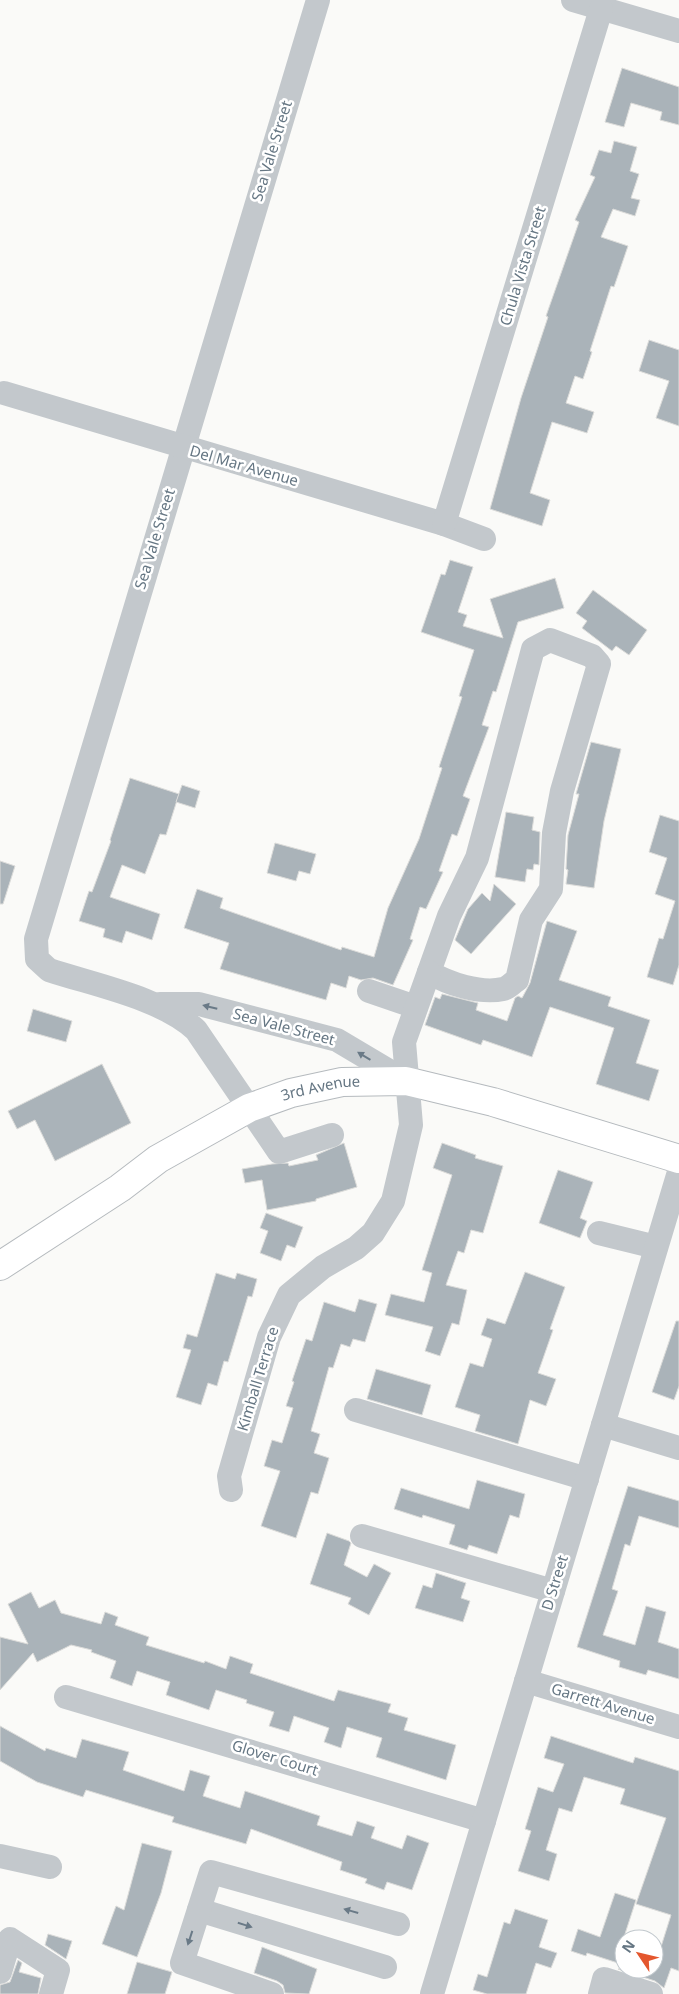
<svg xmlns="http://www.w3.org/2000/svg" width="679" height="1994" viewBox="0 0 679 1994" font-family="'Noto Sans',sans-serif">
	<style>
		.building { fill: #aab3b9; stroke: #dcdcda }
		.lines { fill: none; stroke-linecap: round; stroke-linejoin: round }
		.major-casing { stroke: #b5babe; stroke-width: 30 }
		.minor { stroke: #c3c8cc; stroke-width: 24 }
		.major { stroke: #fff; stroke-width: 28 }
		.oneway { fill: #6a7a87 }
		.labels { text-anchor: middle; stroke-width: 5; stroke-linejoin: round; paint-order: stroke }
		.street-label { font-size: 15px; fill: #657683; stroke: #fff }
	</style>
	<rect width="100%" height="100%" fill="#fafaf8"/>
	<g class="building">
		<polygon points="622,68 679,87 679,125 660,120 662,112 631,103 624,127 605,122"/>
		<polygon points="614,141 637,147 630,171 639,174 631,198 640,200 635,216 613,209 601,237 628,246 614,287 611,286 590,351 592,352 583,379 575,376 566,403 594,412 587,433 552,422 530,493 550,500 542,526 490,509 521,398 548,317 546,316 579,222 575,220 595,177 590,175 599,150 611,153"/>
		<polygon points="649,340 679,350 679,426 656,418 669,381 639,371"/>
		<polygon points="450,560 473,567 458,612 467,615 463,626 503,638 490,599 555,578 564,608 518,622 496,692 493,691 482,725 489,727 463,796 470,799 457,836 452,834 439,871 443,872 426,909 420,907 410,939 413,940 393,985 373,978 361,980 349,976 346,988 331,983 326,1000 220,969 229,943 184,928 197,889 223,898 220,908 341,950 342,947 374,957 388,908 419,839 442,768 439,767 462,697 459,696 474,650 421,632 441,574 445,575"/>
		<polygon points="593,590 647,630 629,655 616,646 612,651 582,628 587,621 576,613"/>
		<polygon points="591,742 621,749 604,821 594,888 566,884 568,870 566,869 568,835 579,794 576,794"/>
		<polygon points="130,778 179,794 166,835 160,834 145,874 122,865 110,897 160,914 152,940 126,931 122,943 103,937 105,929 79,921 89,891 92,892 111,841 110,840"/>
		<polygon points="182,785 200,791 195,808 176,802"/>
		<polygon points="506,812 534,817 532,830 540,832 539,865 534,864 533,870 527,869 525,882 495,877"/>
		<polygon points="660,815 679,821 679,965 673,985 647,977 659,938 663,939 675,901 655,894 667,858 649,852"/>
		<polygon points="275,843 316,854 310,874 299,871 296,881 267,873"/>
		<polygon points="0,861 15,866 3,904 0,904"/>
		<polygon points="494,884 516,904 471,954 455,940 468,909 482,893 490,901"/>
		<polygon points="547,921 577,931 559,980 611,997 608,1006 650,1020 636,1063 659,1070 649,1101 596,1084 614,1028 550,1007 532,1057 483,1040 481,1045 425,1025 435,997 440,999 442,994 478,1003 476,1010 507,1021 515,998 518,996 522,998 530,983"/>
		<polygon points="33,1009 72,1021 66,1042 27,1031"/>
		<polygon points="102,1064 131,1123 55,1161 35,1120 17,1129 8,1111"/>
		<polygon points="344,1143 357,1187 316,1199 316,1201 267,1210 262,1180 245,1183 242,1169 272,1164 288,1163 289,1166 318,1160 316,1155"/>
		<polygon points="442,1143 476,1155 475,1158 503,1166 483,1233 471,1230 464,1253 458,1251 446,1285 467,1290 459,1325 452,1323 440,1356 425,1351 433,1327 385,1315 391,1294 424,1302 432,1273 422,1270 452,1175 433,1168"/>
		<polygon points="558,1170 593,1182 580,1218 587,1221 580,1238 539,1223"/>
		<polygon points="266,1213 303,1227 295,1248 287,1245 281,1261 260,1253 268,1231 260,1228"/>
		<polygon points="525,1272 565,1287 550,1329 553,1330 538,1373 556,1379 546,1406 530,1400 518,1444 475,1431 480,1415 455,1407 470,1363 483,1367 492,1339 481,1335 487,1318 505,1324"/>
		<polygon points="216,1273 235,1279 237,1273 257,1279 252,1297 248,1296 228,1362 224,1361 217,1386 208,1383 201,1405 176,1397 191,1350 183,1348 187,1334 197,1337"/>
		<polygon points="359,1299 377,1304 365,1342 353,1339 350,1347 341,1344 333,1368 329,1367 311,1431 320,1434 314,1453 329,1458 318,1494 311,1492 296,1538 261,1526 280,1471 264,1466 272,1440 282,1443 293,1408 286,1406 294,1382 292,1381 306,1339 312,1341 324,1302 355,1312"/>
		<polygon points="676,1321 679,1321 679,1386 674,1400 652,1392"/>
		<polygon points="376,1369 431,1385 422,1415 367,1399"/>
		<polygon points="477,1480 525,1494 519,1518 510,1515 497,1554 469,1545 467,1550 449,1544 455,1525 423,1515 422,1518 394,1509 401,1488 469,1509"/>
		<polygon points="628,1486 679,1501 679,1528 639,1516 630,1546 625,1544 612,1589 618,1591 603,1635 635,1645 646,1606 666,1612 658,1642 679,1649 679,1679 648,1670 646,1675 619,1667 620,1661 577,1647"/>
		<polygon points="327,1533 349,1541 351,1543 344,1565 367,1577 374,1564 391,1573 369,1615 348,1604 351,1598 310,1584"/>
		<polygon points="436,1573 466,1583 461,1598 470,1601 463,1622 415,1608 423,1585 432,1588"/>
		<polygon points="31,1592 39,1608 55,1600 61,1613 101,1624 105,1612 118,1617 115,1625 149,1637 146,1645 204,1663 205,1661 226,1669 230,1656 253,1664 250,1673 334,1701 338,1690 391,1704 388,1712 408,1718 404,1730 456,1745 446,1780 376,1757 382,1738 347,1727 341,1748 324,1742 329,1728 294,1716 289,1732 269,1726 274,1712 246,1703 247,1700 216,1690 209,1710 166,1695 170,1682 137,1671 132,1686 110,1678 116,1661 91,1652 92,1650 71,1645 37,1662 33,1653 0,1690 0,1637 28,1644 8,1604"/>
		<polygon points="0,1726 45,1751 46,1748 76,1758 82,1739 129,1752 123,1770 184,1791 190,1770 210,1776 203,1796 240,1808 245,1791 320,1816 317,1825 352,1836 357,1821 375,1827 371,1838 402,1849 407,1835 429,1843 412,1890 387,1882 384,1890 365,1883 367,1879 340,1870 342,1862 251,1829 246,1844 172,1822 174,1817 86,1790 83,1797 37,1782 0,1761"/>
		<polygon points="551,1736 633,1763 635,1757 679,1771 679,1971 671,1968 664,1988 655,1981 618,1969 654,1969 671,1915 636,1904 666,1818 620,1804 625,1789 584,1777 572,1812 559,1808 546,1850 557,1854 549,1881 518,1871 531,1831 525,1829 538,1787 553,1792 564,1764 544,1758"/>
		<polygon points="142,1843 172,1851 161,1893 137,1957 102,1944 116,1906 124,1910"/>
		<polygon points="615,1893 636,1900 624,1937 624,1965 587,1953 586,1956 571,1951 578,1929 600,1937"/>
		<polygon points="515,1909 548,1920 539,1947 557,1953 551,1968 536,1963 526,1994 487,1994 473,1990 478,1974 487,1977 504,1922 510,1924"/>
		<polygon points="48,1934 72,1941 66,1959 45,1945"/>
		<polygon points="262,1947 317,1969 309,1994 285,1993 283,1985 277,1981 254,1973"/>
		<polygon points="18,1960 22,1963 19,1972 41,1978 38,1994 0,1994 0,1985 10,1982"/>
		<polygon points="137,1962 172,1972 165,1994 127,1994"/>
	</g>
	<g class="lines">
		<g class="major-casing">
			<g id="major">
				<path id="s1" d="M0 1266 120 1188 158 1159 249 1108 291 1093 342 1082 406 1081 493 1102 679 1159"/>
			</g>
		</g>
		<g class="minor">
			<path d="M318 0 36 939 37 959 49 970C94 985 162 998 196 1030L279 1152 332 1135"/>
			<polyline points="573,0 679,31"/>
			<polyline points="4,393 444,524 484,539"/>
			<polyline points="444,524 601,9"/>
			<path d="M550 640 592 656 599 664 562 791 554 833 551 889 531 920 517 980C512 983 508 988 503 989 481 994 448 984 429 972L449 916 477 858 533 649Z"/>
			<polyline points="369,991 416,1007"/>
			<polyline points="160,1004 199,1004 337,1040 406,1081"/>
			<polyline points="599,1233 656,1247"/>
			<polyline points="356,1410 587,1479"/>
			<polyline points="603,1425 679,1448"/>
			<polyline points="231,1490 229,1476 269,1337 289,1295 323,1267 356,1248 373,1233 393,1201 411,1125 404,1042 429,972"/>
			<polyline points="362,1536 553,1591"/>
			<polyline points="526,1681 679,1727"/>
			<polyline points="66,1697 484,1821"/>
			<polyline points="0,1856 50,1867"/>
			<polyline points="199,1910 385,1967"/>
			<polyline points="0,1972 10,1939 58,1970 51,1994"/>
			<polyline points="272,1994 182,1963 211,1872 398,1924"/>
			<polyline points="432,1994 679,1172"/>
			<polyline points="600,1994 604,1979 651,1994"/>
		</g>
		<use href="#major" class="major"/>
	</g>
	<defs><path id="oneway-solid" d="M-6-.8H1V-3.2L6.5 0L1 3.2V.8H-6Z" transform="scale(1.25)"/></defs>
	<g class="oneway">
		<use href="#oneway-solid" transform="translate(210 1007) rotate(-166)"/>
		<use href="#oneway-solid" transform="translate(364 1056) rotate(-149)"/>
		<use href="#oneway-solid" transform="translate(351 1911) rotate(-164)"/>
		<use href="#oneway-solid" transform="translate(245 1925) rotate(17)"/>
		<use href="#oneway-solid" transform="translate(190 1938) rotate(108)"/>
	</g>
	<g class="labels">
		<g class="street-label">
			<text transform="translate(272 151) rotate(-73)" y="5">Sea Vale Street</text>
			<text transform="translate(523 266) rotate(-73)" y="5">Chula Vista Street</text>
			<text transform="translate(244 466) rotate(16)" y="5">Del Mar Avenue</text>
			<text transform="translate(155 539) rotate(-73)" y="5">Sea Vale Street</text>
			<text transform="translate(284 1027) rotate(15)" y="5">Sea Vale Street</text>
			<text dy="5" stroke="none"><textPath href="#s1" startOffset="370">3rd Avenue</textPath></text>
			<text transform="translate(258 1379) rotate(-73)" y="5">Kimball Terrace</text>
			<text transform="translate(555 1583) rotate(-73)" y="5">D Street</text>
			<text transform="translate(603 1704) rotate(17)" y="5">Garrett Avenue</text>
			<text transform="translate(275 1758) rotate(17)" y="5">Glover Court</text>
		</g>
	</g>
	<g transform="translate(639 1954) rotate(305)"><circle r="24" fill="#ffffff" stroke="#c1c8cd"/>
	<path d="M0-4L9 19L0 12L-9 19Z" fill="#e4572e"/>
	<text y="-8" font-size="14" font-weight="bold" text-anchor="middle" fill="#657683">N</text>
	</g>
</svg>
